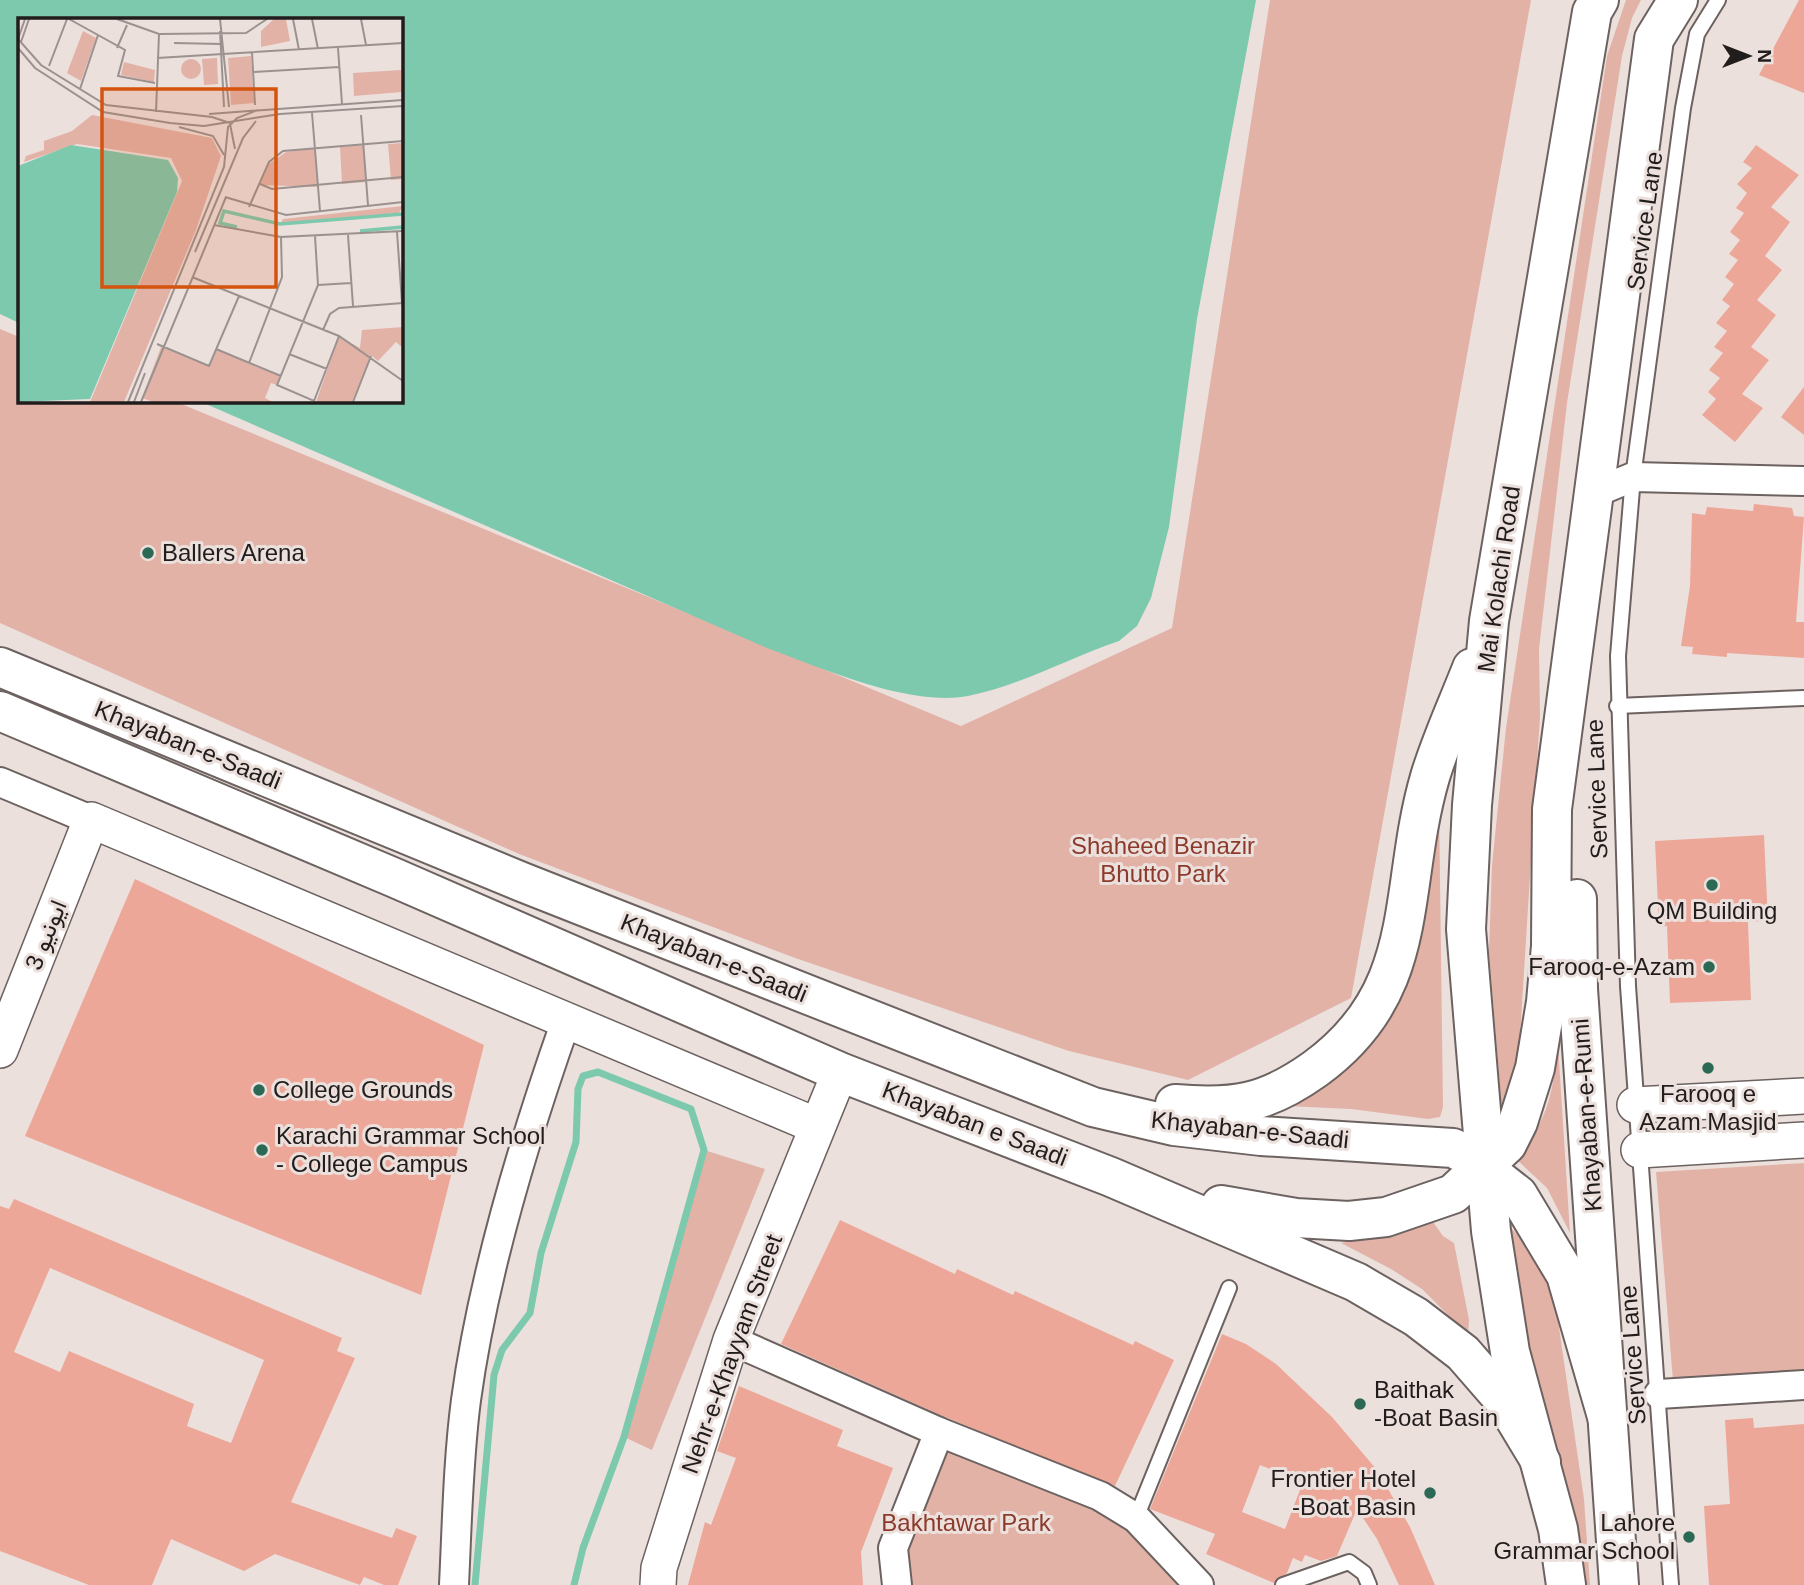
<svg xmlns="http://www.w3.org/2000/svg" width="1804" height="1585" viewBox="0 0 1804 1585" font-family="Helvetica,Vazirmatn,sans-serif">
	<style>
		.green { fill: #e2b2a7 }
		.water { fill: #7dc9ae }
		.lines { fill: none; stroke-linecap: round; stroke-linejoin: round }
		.stream { stroke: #7dc9ae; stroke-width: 7 }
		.building { fill: #eda799; fill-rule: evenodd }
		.service-casing { stroke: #6c6260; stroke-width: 18 }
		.minor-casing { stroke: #6c6260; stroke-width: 32 }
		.tertiary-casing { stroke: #6c6260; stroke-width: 38 }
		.primary-casing { stroke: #6c6260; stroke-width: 42 }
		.service { stroke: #fff; stroke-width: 14 }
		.minor { stroke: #fff; stroke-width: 28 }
		.tertiary { stroke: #fff; stroke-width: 35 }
		.primary { stroke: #fff; stroke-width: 38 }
		.poi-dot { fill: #2b6955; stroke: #ece0dd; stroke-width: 2.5 }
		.labels { text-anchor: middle; stroke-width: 6; stroke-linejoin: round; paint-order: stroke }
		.street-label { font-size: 24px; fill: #211d1c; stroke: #ece0dd }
		.poi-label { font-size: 24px; fill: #211d1c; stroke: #ece0dd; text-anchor: start }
		.park-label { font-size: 24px; fill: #8c3a2b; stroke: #ece0dd }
		.inset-river { fill: none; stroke: #7dc9ae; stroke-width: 3.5 }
		.inset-road { fill: none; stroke: #9b9290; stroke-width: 2 }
		.view { fill: #d4530e; fill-opacity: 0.15; stroke: #d4530e; stroke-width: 3.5 }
		.inset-edge { fill: none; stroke: #211d1c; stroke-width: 3.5 }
	</style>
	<rect width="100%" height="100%" fill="#ece0dd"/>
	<g class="green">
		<polygon points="1270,0 1531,0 1351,998 1188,1080 1069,1051 795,958 519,854 0,623 0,329 19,337 19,401 174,401 961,726 1172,628"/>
		<polygon points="1626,0 1641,0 1632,18 1622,56 1567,403 1539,649 1540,716 1519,1052 1502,1111 1489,951 1492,865 1506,728 1607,56"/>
		<polygon points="1439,803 1443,1107 1440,1117 1428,1119 1351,1109 1286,1106 1320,1089 1351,1063 1374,1039 1392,1009"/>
		<path d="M1558 1045 1570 1233 1547 1188 1516 1159C1549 1118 1552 1096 1558 1045Z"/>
		<polygon points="704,1150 765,1169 652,1450 624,1437"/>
		<polygon points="1804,1163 1804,1372 1673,1381 1656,1172"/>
		<polygon points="1433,1222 1443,1236 1454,1243 1469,1320 1468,1335 1422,1289 1391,1269 1341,1243"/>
		<polygon points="1509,1226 1537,1254 1556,1307 1584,1499 1590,1585 1577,1585 1511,1270"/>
		<polygon points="926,1440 1082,1499 1115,1519 1174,1571 1182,1585 895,1585"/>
	</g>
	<path class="water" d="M0 0H1256L1197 319 1169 527 1151 598 1137 626 1119 641C1069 658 1019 686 968 696 908 707 822 668 767 648L199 401H401V19H19V323L0 314Z"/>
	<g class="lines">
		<polyline class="stream" points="475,1585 494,1375 502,1350 530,1313 541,1253 576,1142 578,1089 583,1076 598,1072 691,1109 704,1150 624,1437 583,1548 574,1585"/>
	</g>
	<g class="building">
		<polygon points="1799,0 1804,0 1804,93 1759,75"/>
		<polygon points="1756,145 1799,175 1771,207 1790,222 1765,256 1782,270 1757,300 1776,315 1751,347 1769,360 1742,394 1763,408 1735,442 1702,415 1716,399 1708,392 1720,378 1709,370 1723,353 1714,347 1727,331 1716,323 1730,306 1722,300 1734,284 1725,277 1738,260 1729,254 1740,240 1730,232 1744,213 1736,208 1747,193 1737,184 1752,168 1743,162"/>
		<polygon points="1804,387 1804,435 1781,417"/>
		<polygon points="1754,504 1792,508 1794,516 1804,517 1796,622 1804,622 1804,658 1727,653 1727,657 1692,654 1693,647 1681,646 1690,586 1692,513 1705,515 1707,507 1753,511"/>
		<polygon points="1764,835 1768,921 1748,922 1751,1000 1670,1003 1667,926 1659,927 1655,841"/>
		<polygon points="135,879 484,1045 421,1295 25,1136"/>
		<path d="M14 1199 342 1338 337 1351 355 1358 291 1502 392 1538 396 1528 417 1536 398 1585H384L364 1577 360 1585 275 1554 244 1571 171 1539 152 1585H89L0 1551V1206L9 1209ZM50 1268 264 1360 231 1443 187 1426 194 1404 69 1351 60 1372 14 1352Z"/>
		<polygon points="840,1220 955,1274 957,1269 1013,1295 1015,1291 1133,1345 1135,1341 1174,1360 1115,1486 945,1417 781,1344"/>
		<path d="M1222 1334 1246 1344 1276 1364 1332 1417 1377 1470 1410 1527 1435 1585H1399L1377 1539 1357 1509 1337 1556 1321 1561 1305 1555 1302 1562 1293 1558 1287 1573 1274 1583 1206 1554 1215 1534 1150 1509ZM1260 1465 1303 1482 1285 1529 1242 1512Z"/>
		<polygon points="739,1386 843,1430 837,1446 893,1468 861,1552 863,1585 688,1585 705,1522 711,1525 736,1458 717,1451"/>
		<polygon points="1753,1418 1754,1428 1804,1424 1804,1585 1709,1585 1704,1506 1730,1504 1725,1420"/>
	</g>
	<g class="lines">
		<g class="service-casing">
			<g id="service">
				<polyline points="1617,706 1804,698"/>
				<polyline points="1136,1518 1229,1288"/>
				<polyline points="1283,1585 1349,1562 1364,1573 1369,1585"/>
				<polyline points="1671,1585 1628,986 1618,656 1633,477 1683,108 1697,34 1718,0"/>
			</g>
		</g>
		<g class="minor-casing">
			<g id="minor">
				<polyline points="1594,493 1633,477 1804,481"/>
				<polyline points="0,782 91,820"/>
				<polyline points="731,1340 939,1432 1100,1496 1136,1518 1199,1585"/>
				<polyline points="1659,1394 1804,1385"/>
				<path d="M454 1585C457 1524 458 1461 466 1400 483 1275 524 1140 566 1021"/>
				<polyline points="897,1585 893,1548 939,1432"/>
			</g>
		</g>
		<g class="tertiary-casing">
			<g id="tertiary">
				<polyline points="0,1050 91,820 817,1126"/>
				<polyline points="1635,1105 1804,1096"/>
				<polyline points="1639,1150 1804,1140"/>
				<polyline points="658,1585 659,1568 731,1340 840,1072"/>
			</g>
		</g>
		<g class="primary-casing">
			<g id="primary">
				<polyline points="0,667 522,882 1093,1107 1174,1126 1261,1136 1453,1148 1467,1155 1518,1195 1566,1275 1608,1420"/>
				<polyline points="0,711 395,878 840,1072 1111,1177 1356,1282 1416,1317 1463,1353 1503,1399 1541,1462"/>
				<polyline points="1577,899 1578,989 1619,1585"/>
				<path d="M1175 1104C1234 1109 1266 1104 1315 1069 1424 990 1397 890 1430 777 1441 740 1458 704 1472 668"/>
				<polyline points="1221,1205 1296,1218 1349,1221 1386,1217 1453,1194 1507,1144 1518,1122 1535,1068 1546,1002 1551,946 1552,809 1654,39 1678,0"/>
				<polyline points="1566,1585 1558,1529 1510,1352 1491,1231 1466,929 1472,805 1489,621 1592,12 1599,0"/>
			</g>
		</g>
		<use href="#service" class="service"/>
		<use href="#minor" class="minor"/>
		<use href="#tertiary" class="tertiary"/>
		<use href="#primary" class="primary"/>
	</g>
	<g class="poi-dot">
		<circle cx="148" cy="553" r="7"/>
		<circle cx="1712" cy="885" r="7"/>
		<circle cx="1709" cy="967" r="7"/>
		<circle cx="1708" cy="1068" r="7"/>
		<circle cx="259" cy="1090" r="7"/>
		<circle cx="262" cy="1150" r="7"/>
		<circle cx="1360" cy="1404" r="7"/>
		<circle cx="1430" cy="1493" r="7"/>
		<circle cx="1689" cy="1537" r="7"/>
	</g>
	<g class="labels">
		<g class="street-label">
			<text transform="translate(1645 221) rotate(-82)" y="8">Service Lane</text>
			<text transform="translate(1499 579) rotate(-82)" y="8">Mai Kolachi Road</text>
			<text transform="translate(188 745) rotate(22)" y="8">Khayaban-e-Saadi</text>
			<text transform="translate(1597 789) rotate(-92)" y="8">Service Lane</text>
			<text transform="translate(46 935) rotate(-68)" y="8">ایونیو 3</text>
			<text transform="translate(714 958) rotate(22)" y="8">Khayaban-e-Saadi</text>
			<text transform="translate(1587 1115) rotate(-94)" y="8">Khayaban-e-Rumi</text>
			<text transform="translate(975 1124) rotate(21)" y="8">Khayaban e Saadi</text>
			<text transform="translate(1250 1130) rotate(6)" y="8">Khayaban-e-Saadi</text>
			<text transform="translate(732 1354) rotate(-70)" y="8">Nehr-e-Khayyam Street</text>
			<text transform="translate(1633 1355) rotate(-94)" y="8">Service Lane</text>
		</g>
		<g class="poi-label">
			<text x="162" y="561">Ballers Arena</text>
			<text x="1712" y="919" text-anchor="middle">QM Building</text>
			<text x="1695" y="975" text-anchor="end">Farooq-e-Azam</text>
			<text x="273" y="1098">College Grounds</text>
			<text x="1708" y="1102" text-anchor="middle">Farooq e<tspan x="1708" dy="28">Azam Masjid</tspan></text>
			<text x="276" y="1144">Karachi Grammar School<tspan x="276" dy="28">- College Campus</tspan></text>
			<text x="1374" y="1398">Baithak<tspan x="1374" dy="28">-Boat Basin</tspan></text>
			<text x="1416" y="1487" text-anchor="end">Frontier Hotel<tspan x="1416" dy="28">-Boat Basin</tspan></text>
			<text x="1675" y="1531" text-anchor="end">Lahore<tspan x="1675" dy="28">Grammar School</tspan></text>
		</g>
		<g class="park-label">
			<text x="1163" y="854">Shaheed Benazir<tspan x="1163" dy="28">Bhutto Park</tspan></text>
			<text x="966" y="1531">Bakhtawar Park</text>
		</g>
	</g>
	<g transform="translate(18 18)">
		<rect width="385" height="385" fill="#ece0dd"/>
		<path d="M256 1H268L272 23 243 29V13ZM65 13 78 20 63 63 49 55ZM233 38 236 85 213 87 210 40ZM199 40 200 66 186 67 184 41ZM163 51a10 10 0 1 1 20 0a10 10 0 1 1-20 0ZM106 44 137 52 136 64 103 57ZM383 52 384 74 336 78 335 55ZM74 97 194 120 203 138 178 212 106 384H72L164 163 153 140 59 126 6 144 8 138 26 132V123L54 113ZM385 125V161L373 162 370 126ZM345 127 348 164 324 166 322 129ZM297 130 300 169 242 167 251 146 268 134ZM385 188 381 195 262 206 265 201ZM385 309V330L378 324 360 343 354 338 334 384H298L321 318 342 330 344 312ZM143 329 191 347 198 331 263 358 259 367 253 365 247 380 255 384H135L124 380Z" fill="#e2b2a7"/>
		<path d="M53 127 150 142 160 160 159 174 72 381 0 384V148Z" fill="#7dc9ae"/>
		<path class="inset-river" d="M219 209 202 205 206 193 262 206 385 196M342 213 385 209"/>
		<path class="inset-road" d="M51 1 107 32 100 58 137 65M99 1 141 16 228 15 249 1M202 1 211 89M275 1 281 32M294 1 300 31M343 1 348 27M202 13 206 89M0 21 7 1M0 21 23 47 88 87 194 99 212 105M3 24 11 1M156 25 203 26M0 30 17 50 85 94 152 105 186 108 262 96 385 88M99 30 109 7M320 30 324 86M234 35 237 87M139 40 385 25M31 48 49 1M235 54 321 49M62 71 80 17M138 94 141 16M294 95 302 193M191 96 385 82M343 97 350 187M212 106 217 131M161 109 195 118 206 137M242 166 254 171 385 159M207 179 268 197 385 184M231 189 251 144 265 133 385 123M196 207 263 219M379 214 384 285M330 217 335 288M297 218 300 267 259 367 296 383 321 318M177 234 225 120 238 103M174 259 321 318 385 363M300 267 333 265M305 312 312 296 321 290 385 285M139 326 191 348 221 278M198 331 263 358M271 336 309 351M231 345 264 259 263 219 385 213M110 384 206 149 210 109 219 100 240 92M116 384 127 355M123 384 208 179M335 384 353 338"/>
		<path class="view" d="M84 71H258V269H84Z"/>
		<rect width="385" height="385" class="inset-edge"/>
	</g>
	<g transform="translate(1748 56) rotate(90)" stroke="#ece0dd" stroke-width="5" paint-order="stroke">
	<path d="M0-5L12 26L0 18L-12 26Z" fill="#211d1c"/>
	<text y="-10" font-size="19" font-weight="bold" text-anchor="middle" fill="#211d1c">N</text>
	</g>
</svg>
